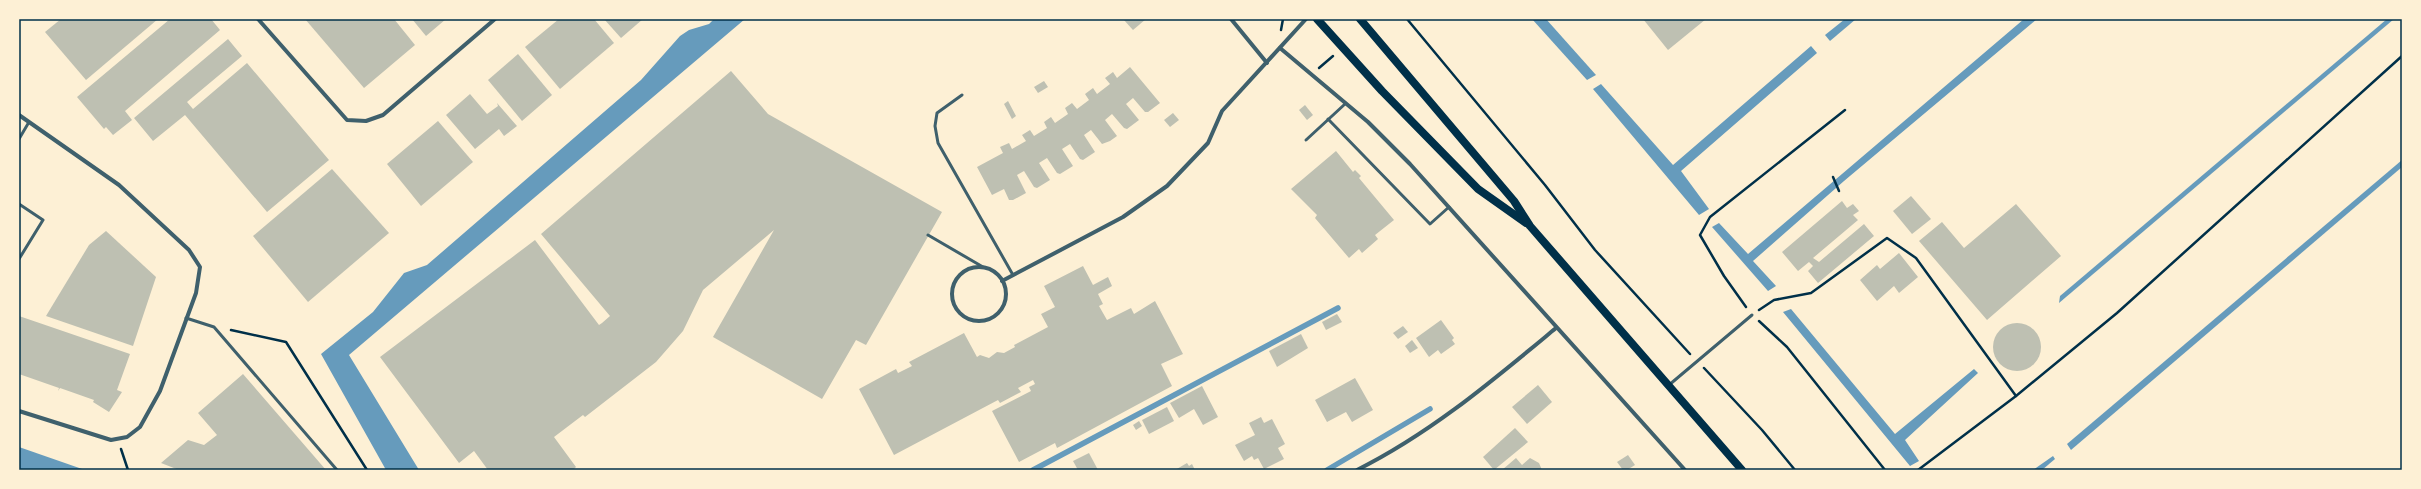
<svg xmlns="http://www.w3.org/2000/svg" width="2421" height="489" viewBox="0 0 2421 489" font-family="'Roboto Condensed',sans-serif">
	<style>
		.water { fill: #669bbc }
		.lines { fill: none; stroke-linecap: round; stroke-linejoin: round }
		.stream { stroke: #669bbc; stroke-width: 5.5 }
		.building { fill: #bec0b2 }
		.path { stroke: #003049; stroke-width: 2.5 }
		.service { stroke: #3f606c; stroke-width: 3 }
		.minor { stroke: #3f606c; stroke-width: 4 }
		.secondary { stroke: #003049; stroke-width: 8 }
		.neatline { fill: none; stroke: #003049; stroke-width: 1.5 }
	</style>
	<rect width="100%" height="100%" fill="#fdf0d5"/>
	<g class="water">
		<polygon points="714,19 745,19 349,355 419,470 386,470 321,354 373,312 404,273 427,265 641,80 680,36 689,30 709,24"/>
		<polygon points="1532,19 1546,19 1596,75 1587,80"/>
		<polygon points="1845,19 1856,19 1830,41 1825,35"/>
		<polygon points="2024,19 2037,19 1844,181 1753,261 1776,286 1768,291 1712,227 1719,223 1748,254"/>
		<polygon points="2387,19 2394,19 2059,303 2060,296"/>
		<polygon points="1811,46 1817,53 1681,171 1709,209 1699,215 1593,89 1601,84 1673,165"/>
		<polygon points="2402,160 2402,167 2071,450 2067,444"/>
		<polygon points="1791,309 1895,434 1974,369 1978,373 1905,440 1919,461 1910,466 1783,312"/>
		<polygon points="19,447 85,470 19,470"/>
		<polygon points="2053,456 2055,459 2042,470 2033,470"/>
	</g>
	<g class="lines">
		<g class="stream">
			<polyline points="1033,470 1338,308"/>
			<polyline points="1327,470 1430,409"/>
		</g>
	</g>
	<g class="building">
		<polygon points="61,19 158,19 86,80 45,32"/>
		<polygon points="170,19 211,19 220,30 125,111 132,120 113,135 106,127 104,129 77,97"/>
		<polygon points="305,19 394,19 415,45 364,88"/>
		<polygon points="412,19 446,19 426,36"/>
		<polygon points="559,19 594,19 614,43 560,89 525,47"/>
		<polygon points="604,19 643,19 621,38"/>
		<polygon points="1123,19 1146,19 1133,30"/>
		<polygon points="1643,19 1706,19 1668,50"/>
		<polygon points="228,39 242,56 187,102 193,109 247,63 329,160 267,212 185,115 153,141 134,118"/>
		<polygon points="518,54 552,95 522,121 488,80"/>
		<polygon points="1130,67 1160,103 1148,112 1145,112 1133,98 1126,104 1139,120 1127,129 1124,128 1112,114 1105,120 1117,136 1110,141 1102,144 1091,130 1084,135 1095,152 1083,160 1080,159 1070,144 1062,149 1073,166 1060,174 1057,173 1047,158 1039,163 1050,180 1037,188 1034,187 1024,171 1017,175 1026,193 1013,200 1009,200 1004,189 992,195 977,167 1003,153 1000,147 1009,143 1012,149 1026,141 1022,135 1030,130 1034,136 1047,128 1044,122 1051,117 1055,123 1068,114 1065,108 1072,103 1077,109 1089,100 1085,94 1093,88 1097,94 1110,84 1105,78 1113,72 1117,78"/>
		<polygon points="731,71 768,114 942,212 866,345 856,340 822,399 713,337 774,230 703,290 683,331 656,362 585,417 583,415 554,437 576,467 573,470 488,470 474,451 459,463 380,357 535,240 599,325 602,323 610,316 541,234"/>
		<polygon points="1044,81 1048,87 1038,93 1034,87"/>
		<polygon points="470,94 487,114 498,106 497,103 517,126 504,136 499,129 475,149 446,115"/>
		<polygon points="1008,101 1016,116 1012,119 1004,104"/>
		<polygon points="1305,105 1313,115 1307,120 1299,110"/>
		<polygon points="1173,113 1179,120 1170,127 1164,120"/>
		<polygon points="438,121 473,162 421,206 387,164"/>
		<polygon points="1336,151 1353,172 1355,170 1361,176 1359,178 1394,220 1375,235 1378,239 1362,253 1359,249 1349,258 1315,218 1317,215 1291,189"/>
		<polygon points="332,169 389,233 308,302 253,236"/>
		<polygon points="1911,196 1931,219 1912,234 1893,211"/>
		<polygon points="1842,201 1847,208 1853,204 1859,211 1853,215 1858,220 1813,258 1819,262 1864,224 1874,236 1818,283 1808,271 1813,266 1809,262 1798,271 1782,252"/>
		<polygon points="2016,204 2061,256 1987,320 1919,241 1942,222 1964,248"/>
		<polygon points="106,231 156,277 133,346 46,316 89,245"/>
		<polygon points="1899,253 1918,277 1899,293 1894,286 1877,301 1860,280 1877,265 1880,269"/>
		<polygon points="1083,266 1093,285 1108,277 1112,286 1098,294 1103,304 1099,306 1107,320 1131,308 1134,314 1155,301 1183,354 1161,364 1172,386 1057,448 1055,443 1019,462 992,411 1031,391 1029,387 1035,384 1033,380 1018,388 1021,392 1000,403 998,400 894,455 859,389 896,369 898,373 912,366 909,362 964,333 977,357 980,355 989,358 997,352 1004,353 1015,347 1014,345 1048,327 1041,314 1055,307 1044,286"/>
		<polygon points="1337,314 1342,322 1326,330 1322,322"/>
		<polygon points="19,316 130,354 117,390 122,392 109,412 93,402 94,400 60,388 58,391 59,388 19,374"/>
		<polygon points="1441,320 1454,338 1452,340 1455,344 1441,354 1438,350 1429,357 1416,338"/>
		<circle cx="2017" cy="347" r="24"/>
		<polygon points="1403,326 1408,332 1398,339 1393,333"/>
		<polygon points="1301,334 1308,348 1277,367 1269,351"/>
		<polygon points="1412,340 1418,348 1410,353 1405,346"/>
		<polygon points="243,374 326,470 179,470 161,463 188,440 204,445 217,435 198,413"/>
		<polygon points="1355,378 1373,410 1352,422 1346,412 1327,422 1315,400"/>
		<polygon points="1538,385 1552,402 1527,424 1512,407"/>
		<polygon points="1202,386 1218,417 1203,425 1194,409 1179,418 1170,403"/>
		<polygon points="1167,407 1174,421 1149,434 1142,420"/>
		<polygon points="1261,417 1264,423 1272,419 1285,444 1278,448 1284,459 1264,469 1258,458 1254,460 1252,456 1244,461 1235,445 1255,435 1249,423"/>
		<polygon points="1139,421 1142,426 1136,430 1133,425"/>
		<polygon points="1515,428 1528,442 1494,470 1483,457"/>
		<polygon points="1089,453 1098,470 1078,470 1073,461"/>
		<polygon points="1628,455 1635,465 1627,470 1623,470 1617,462"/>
		<polygon points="1516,458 1522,465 1530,458 1539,463 1542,470 1502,470"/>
		<polygon points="1187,463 1189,466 1192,464 1195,470 1175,470"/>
	</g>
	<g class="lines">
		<g class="path">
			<polyline points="1407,19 1545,185 1595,250 1690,354"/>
			<polyline points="1281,30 1283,19"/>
			<polyline points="1319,68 1333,56"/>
			<polyline points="1833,177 1839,191"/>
			<polyline points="1746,307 1724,276 1700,235 1710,217 1845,110"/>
			<polyline points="1759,310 1774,300 1811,293 1887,238 1916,258 2016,396"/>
			<polyline points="1759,321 1787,347 1885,470"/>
			<polyline points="231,330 286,342 367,470"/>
			<polyline points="1704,368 1762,430 1795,470"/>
			<polyline points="121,449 128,470"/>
			<polyline points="1918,470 2016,396 2117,313 2402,56"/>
		</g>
		<g class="service">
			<polyline points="962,95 937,113 935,126 938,143 1013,275"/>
			<polyline points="1328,119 1430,224 1449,207"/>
			<polyline points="19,139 29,122"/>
			<polyline points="1306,140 1345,104"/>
			<polyline points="19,204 43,220 19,259"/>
			<polyline points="928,235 983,267"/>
			<polyline points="186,318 214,327 337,470"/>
			<polyline points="1669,385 1752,315"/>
		</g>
		<g class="minor">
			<polyline points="258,19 347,120 366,121 383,115 495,19"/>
			<polyline points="1231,19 1267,63"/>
			<polyline points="1280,48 1368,122 1410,164 1685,470"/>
			<polyline points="19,115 119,185 189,250 200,267 196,293 160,391 140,427 127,437 111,440 19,411"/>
			<circle cx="979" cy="294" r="27"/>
			<polyline points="1002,281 1123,217 1167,186 1208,143 1222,111 1306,19"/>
			<path d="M1357 470C1431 433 1492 381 1556 328"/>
		</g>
		<g class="secondary">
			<polyline points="1317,19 1382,91 1478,189 1526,223"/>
			<polyline points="1360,19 1514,201 1530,226 1742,470"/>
		</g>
	</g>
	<rect width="2421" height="489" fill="none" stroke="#fdf0d5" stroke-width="40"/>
	<rect x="20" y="20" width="2381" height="449" class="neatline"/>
</svg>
